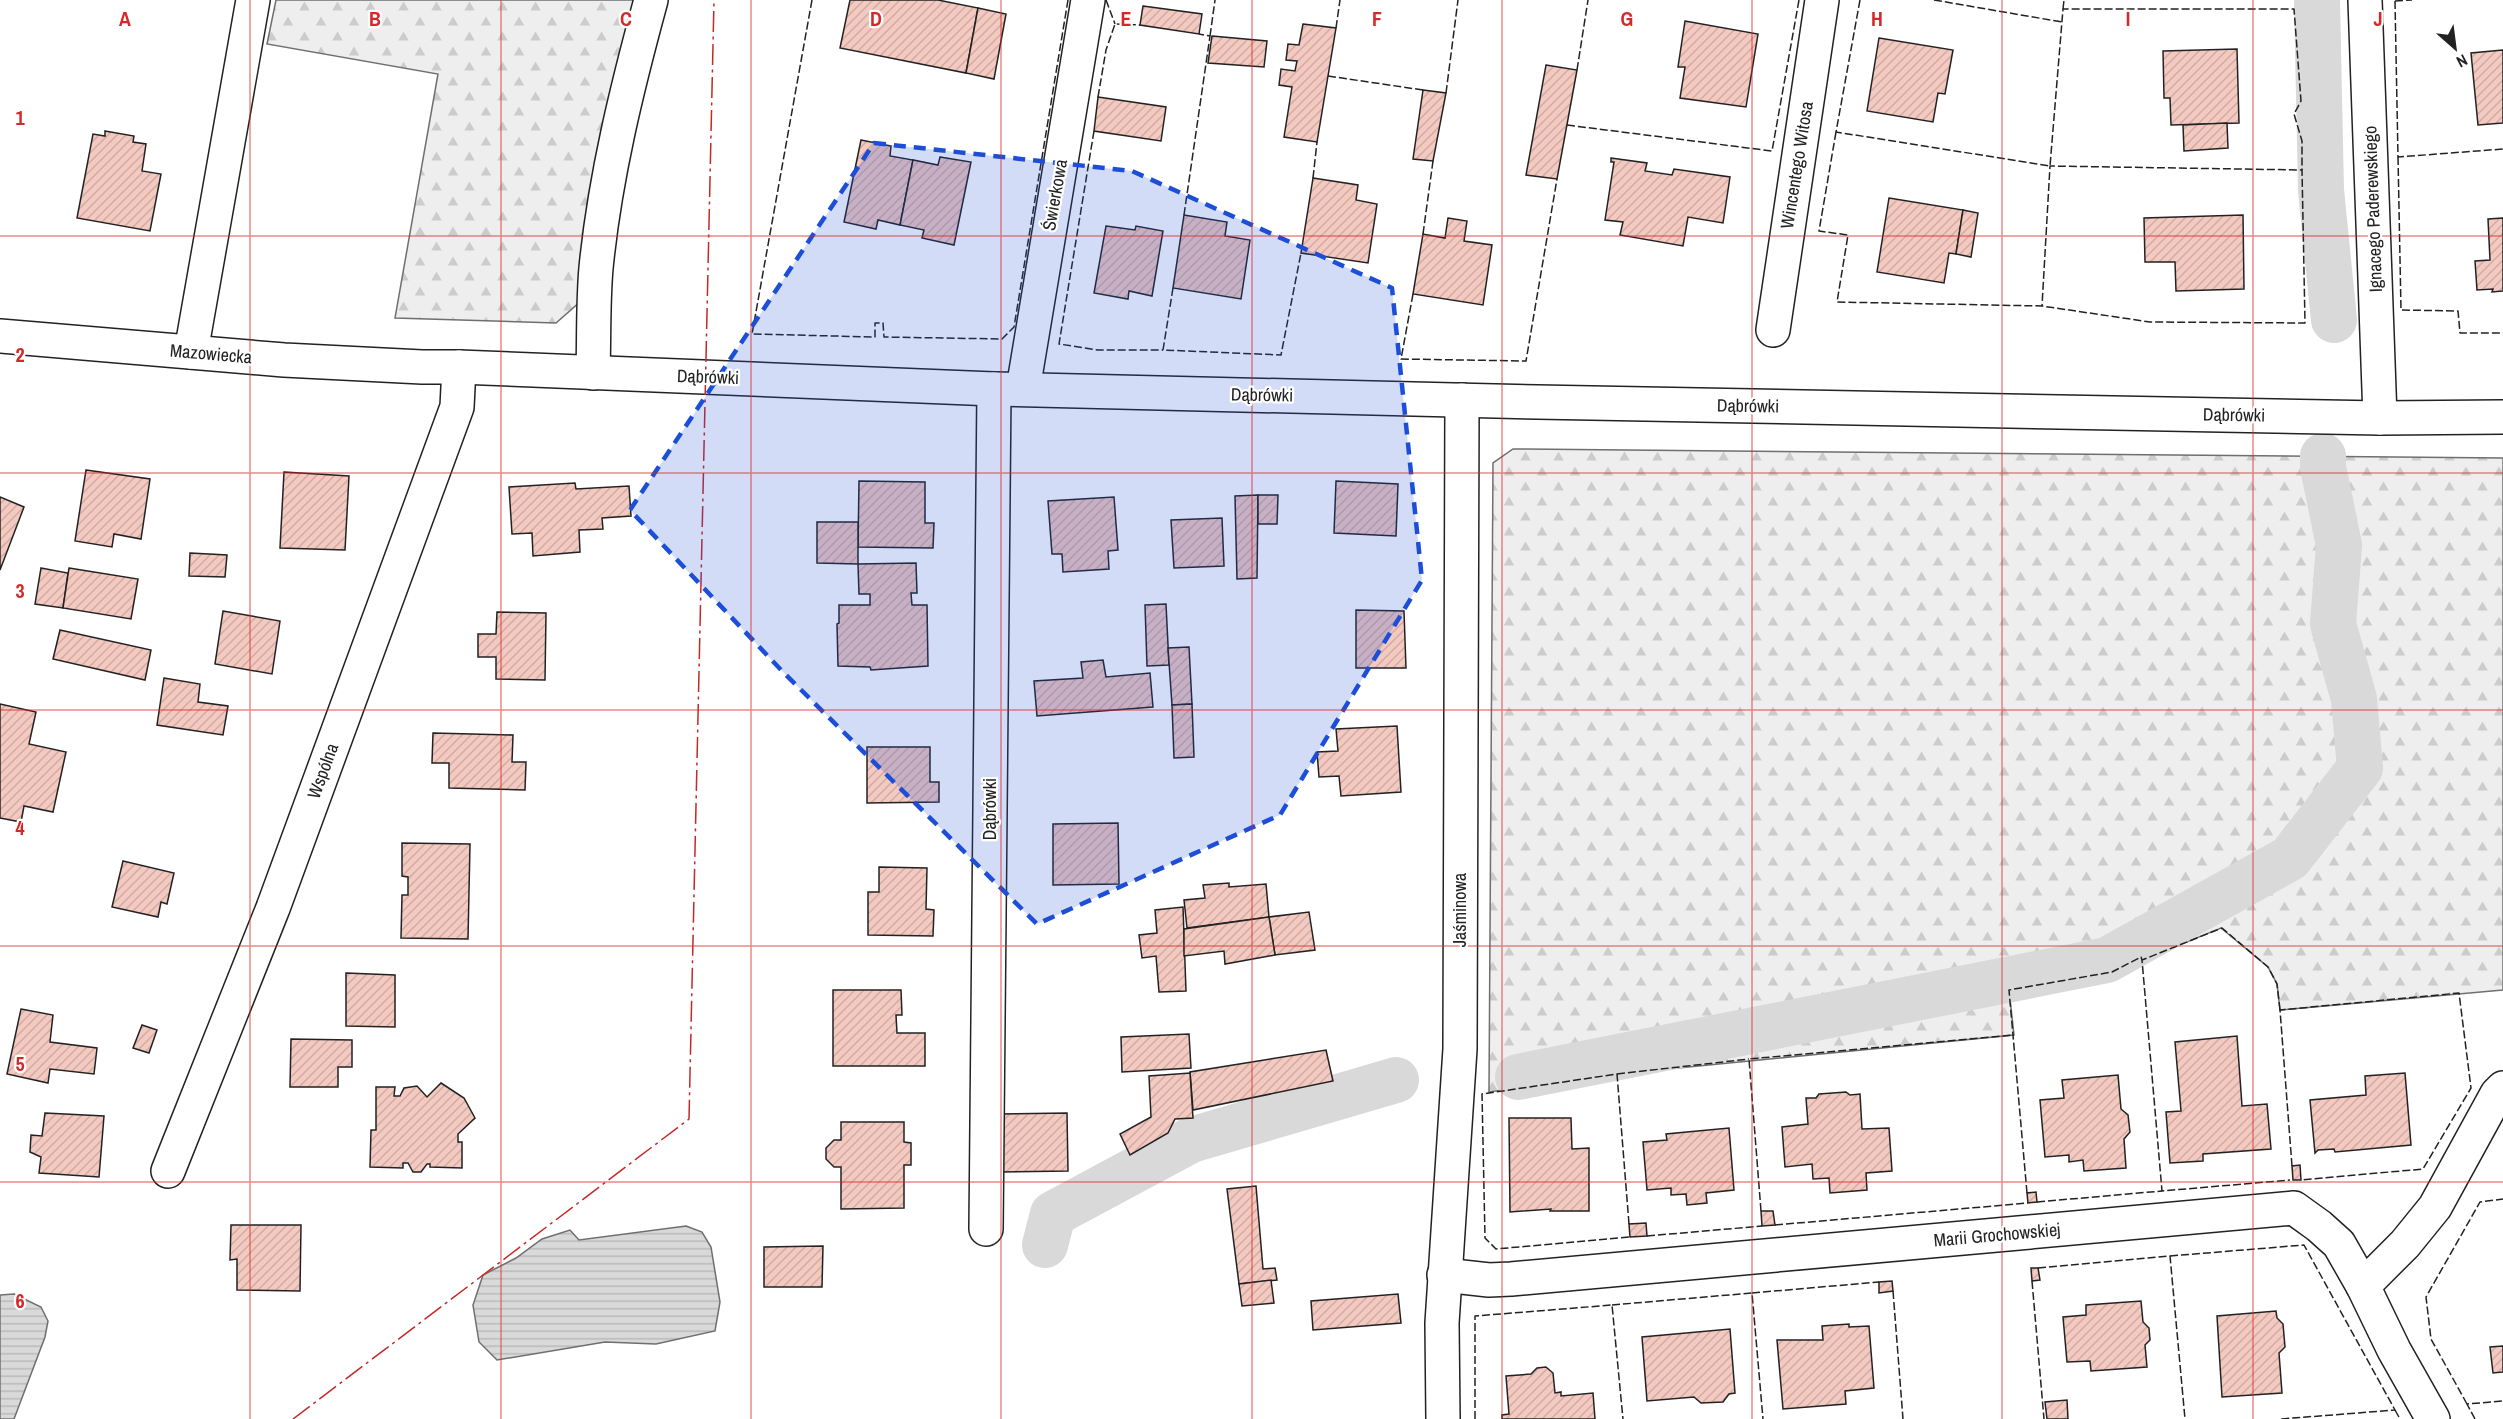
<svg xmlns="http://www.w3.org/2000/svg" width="2503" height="1419" viewBox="0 0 2503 1419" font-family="'Archivo Narrow',sans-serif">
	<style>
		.forest { fill: url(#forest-firs); stroke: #6f6f6f; stroke-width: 1.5 }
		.water { fill: url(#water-rules); stroke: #6f6f6f; stroke-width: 1.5 }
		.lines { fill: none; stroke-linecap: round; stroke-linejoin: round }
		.canal { stroke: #d9d9d9; stroke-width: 46 }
		.building { fill: url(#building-hatch); stroke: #222; stroke-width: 1.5 }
		.minor-casing { stroke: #222; stroke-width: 36 }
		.minor { stroke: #fff; stroke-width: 33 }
		.fence { stroke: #222; stroke-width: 1.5; stroke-dasharray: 8 3; stroke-linecap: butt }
		.power { stroke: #c62828; stroke-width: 1.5; stroke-dasharray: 21 4.5 3 4.5; stroke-linecap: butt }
		.marked { fill: #1d4ed8; fill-opacity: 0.2; stroke: #1d4ed8; stroke-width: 4.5; stroke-dasharray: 12 8; stroke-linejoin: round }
		.grid { fill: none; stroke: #d62828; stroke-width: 1.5; stroke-opacity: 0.55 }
		.labels { text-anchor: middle; stroke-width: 4.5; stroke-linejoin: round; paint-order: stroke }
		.street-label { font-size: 18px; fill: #222; stroke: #fff }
		.grid-label { font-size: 20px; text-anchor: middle; font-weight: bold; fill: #d62828; stroke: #fff; stroke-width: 4.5; stroke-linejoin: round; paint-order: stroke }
	</style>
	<defs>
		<pattern id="forest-firs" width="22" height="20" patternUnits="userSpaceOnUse" patternTransform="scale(1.5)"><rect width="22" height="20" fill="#eee"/><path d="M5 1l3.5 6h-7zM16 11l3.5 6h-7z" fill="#ccc"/></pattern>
		<pattern id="water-rules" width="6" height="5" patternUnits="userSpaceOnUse" patternTransform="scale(1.5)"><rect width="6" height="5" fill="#d9d9d9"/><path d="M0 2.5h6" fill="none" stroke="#bababa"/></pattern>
		<pattern id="building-hatch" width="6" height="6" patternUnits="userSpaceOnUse" patternTransform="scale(1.5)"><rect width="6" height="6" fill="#f3c9c0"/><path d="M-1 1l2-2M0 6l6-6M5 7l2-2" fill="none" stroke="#d0aca5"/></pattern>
	</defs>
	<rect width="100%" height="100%" fill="#fff"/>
	<g class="forest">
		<polygon points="276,0 635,0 582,300 556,323 395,318 438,74 267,44"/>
		<polygon points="1513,449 2503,458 2503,990 2280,1010 2277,984 2268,967 2221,928 2142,960 2141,957 2112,972 2009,990 2014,1035 1617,1074 1489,1092 1493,463"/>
	</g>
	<g class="water">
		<polygon points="686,1226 702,1232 711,1247 720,1302 715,1331 656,1344 605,1342 497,1360 479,1342 473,1305 483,1275 516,1258 542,1239 570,1230 579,1240"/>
		<polygon points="14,1294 41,1307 48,1321 45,1337 14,1419 0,1419 0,1295"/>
	</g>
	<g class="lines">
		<g class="canal">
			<polyline points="2317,0 2321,190 2334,320"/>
			<polyline points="1518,1077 2107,960 2290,858 2360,768 2354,699 2333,624 2339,545 2323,467 2323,456"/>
			<polyline points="1045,1245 1053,1214 1191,1140 1396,1080"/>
		</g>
	</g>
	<g class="building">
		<polygon points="850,0 938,0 978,8 966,73 840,48"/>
		<polygon points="1143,6 1202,14 1199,34 1140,25"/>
		<polygon points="978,8 1006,14 994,79 966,73"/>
		<polygon points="1685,21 1758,34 1746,107 1680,98 1685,67 1678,67"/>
		<polygon points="1303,24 1336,28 1317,142 1284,137 1292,87 1279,85 1281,69 1295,71 1297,61 1286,60 1288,44 1299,45"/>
		<polygon points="1212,36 1267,41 1264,67 1208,63"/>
		<polygon points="1879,38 1953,50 1945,94 1938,93 1933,122 1867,111"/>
		<polygon points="2237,49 2239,123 2171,125 2170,98 2164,98 2163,51"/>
		<polygon points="2503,50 2503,123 2478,125 2471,53"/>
		<polygon points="1546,65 1577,70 1557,179 1526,175"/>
		<polygon points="1423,90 1446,93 1433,161 1413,159"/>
		<polygon points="1098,97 1166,107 1161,141 1094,131"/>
		<polygon points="2227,123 2228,148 2184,151 2183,125"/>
		<polygon points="105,131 134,136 133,142 146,144 142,171 161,174 150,231 77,218 93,134 105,136"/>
		<polygon points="861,140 891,146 890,156 913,160 900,225 878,220 876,229 844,222"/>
		<polygon points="940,157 971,162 954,245 922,238 924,230 900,225 913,160 938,165"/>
		<polygon points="1611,158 1647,163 1645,171 1672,175 1674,169 1730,177 1723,223 1688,217 1683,246 1620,235 1623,222 1605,220 1614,162 1611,162"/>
		<polygon points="1313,178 1358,185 1356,200 1377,204 1368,263 1301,253"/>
		<polygon points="1889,198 1963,210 1956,254 1949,253 1944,283 1877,272"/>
		<polygon points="1963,210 1978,213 1971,257 1956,254"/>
		<polygon points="1184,215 1227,222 1225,236 1250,240 1241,299 1173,288"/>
		<polygon points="2243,215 2244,289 2176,291 2175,262 2145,262 2144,218"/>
		<polygon points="1448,218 1467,221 1464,241 1492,245 1483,305 1413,294 1423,234 1445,238"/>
		<polygon points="2503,218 2503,291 2492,292 2493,289 2477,290 2475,261 2490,260 2488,219"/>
		<polygon points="1106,226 1135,230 1136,226 1163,231 1152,296 1129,291 1128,299 1094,293"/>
		<polygon points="86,470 150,479 141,539 114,534 112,547 75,541"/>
		<polygon points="284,472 349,476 345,550 280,548"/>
		<polygon points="859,481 925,482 925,523 934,523 933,548 858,547"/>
		<polygon points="1336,481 1398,484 1396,536 1334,533"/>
		<polygon points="575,483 576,489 629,486 631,516 602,518 603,529 579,530 580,552 533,556 532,533 512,534 509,487"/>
		<polygon points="1258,495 1257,578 1237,579 1235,496"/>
		<polygon points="1258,495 1278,495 1277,524 1258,524"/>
		<polygon points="0,497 24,507 0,570"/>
		<polygon points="1114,497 1118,550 1108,551 1109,569 1063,572 1062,554 1052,554 1048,501"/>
		<polygon points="1222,518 1224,566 1174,568 1171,520"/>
		<polygon points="817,522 858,522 858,564 817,563"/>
		<polygon points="190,553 227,555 225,577 189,576"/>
		<polygon points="916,563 917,593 911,593 912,605 927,605 928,666 871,670 870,667 838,666 837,624 839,623 839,605 870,605 870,594 859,594 858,564"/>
		<polygon points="41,568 68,573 63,608 35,604"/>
		<polygon points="69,568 138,579 131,619 63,608"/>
		<polygon points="1166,604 1169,665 1147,666 1145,605"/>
		<polygon points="1356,610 1404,611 1406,668 1356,668"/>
		<polygon points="223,611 280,621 272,674 215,664"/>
		<polygon points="497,612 546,613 545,680 496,679 496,657 478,657 478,634 496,634"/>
		<polygon points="60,630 151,650 145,680 53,659"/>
		<polygon points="1189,647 1192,704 1172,705 1168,648"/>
		<polygon points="1103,660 1106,677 1150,673 1153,707 1037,716 1034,681 1083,678 1081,662"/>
		<polygon points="164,678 200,684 198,702 228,706 223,735 157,725"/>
		<polygon points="0,704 36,712 29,744 66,752 53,812 24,806 21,822 0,818"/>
		<polygon points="1192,704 1194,757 1174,758 1172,705"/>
		<polygon points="1397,726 1401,792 1341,796 1339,776 1319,777 1317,752 1338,751 1336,729"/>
		<polygon points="433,733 513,735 512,762 526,762 525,790 449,788 449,763 432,763"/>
		<polygon points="867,747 930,747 930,782 939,782 939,802 867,803"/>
		<polygon points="1118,823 1119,884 1053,885 1053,824"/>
		<polygon points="402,843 470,844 468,939 401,938 402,895 408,895 408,877 402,876"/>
		<polygon points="123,861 174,873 167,904 161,902 158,917 112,907"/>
		<polygon points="879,867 927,868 926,909 934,910 933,936 868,935 868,892 879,892"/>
		<polygon points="1229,883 1229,887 1266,884 1269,917 1187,928 1184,900 1205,898 1203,885"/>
		<polygon points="1183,907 1186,991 1159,992 1156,956 1142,958 1139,935 1157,933 1155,910"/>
		<polygon points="1309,912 1315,950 1275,955 1269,917"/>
		<polygon points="1269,917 1275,955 1225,964 1224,951 1184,956 1184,929"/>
		<polygon points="346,973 395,975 395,1027 346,1026"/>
		<polygon points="833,990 901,990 902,1015 896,1015 897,1033 925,1033 925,1066 833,1066"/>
		<polygon points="21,1009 53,1015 50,1042 97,1048 94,1074 50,1069 48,1083 7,1074"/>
		<polygon points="142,1025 157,1030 149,1053 133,1048"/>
		<polygon points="1189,1034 1191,1068 1122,1072 1121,1037"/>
		<polygon points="2237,1036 2242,1106 2267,1104 2271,1149 2203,1154 2203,1161 2170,1163 2166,1112 2181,1111 2175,1042"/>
		<polygon points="291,1039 352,1040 352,1067 338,1067 338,1087 290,1087"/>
		<polygon points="1326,1050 1333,1081 1193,1110 1190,1072"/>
		<polygon points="1190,1073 1193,1118 1175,1119 1168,1133 1130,1155 1120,1134 1151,1117 1149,1076"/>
		<polygon points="2405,1073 2411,1145 2335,1152 2334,1149 2318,1150 2315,1153 2310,1100 2366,1095 2365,1076"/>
		<polygon points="2118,1075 2121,1109 2128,1115 2130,1132 2124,1139 2126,1168 2084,1171 2083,1160 2069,1162 2069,1155 2045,1157 2040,1100 2064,1098 2062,1080"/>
		<polygon points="441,1083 464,1098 475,1118 458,1134 458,1142 462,1142 462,1168 430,1167 430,1164 427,1164 421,1172 413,1172 408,1163 403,1163 403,1168 370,1167 371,1130 376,1130 376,1087 395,1087 394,1096 400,1096 404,1088 417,1086 427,1097"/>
		<polygon points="1846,1092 1850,1095 1860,1094 1862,1129 1889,1128 1892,1171 1866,1173 1867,1190 1830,1193 1829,1178 1813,1179 1812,1164 1785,1167 1782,1127 1808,1124 1806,1098 1816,1098 1819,1094"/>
		<polygon points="45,1113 104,1116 99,1177 39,1173 41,1157 30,1152 31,1135 42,1136"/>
		<polygon points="1067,1113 1068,1171 1000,1172 999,1114"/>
		<polygon points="1509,1118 1571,1118 1572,1149 1589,1148 1589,1211 1550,1211 1551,1209 1510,1212"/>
		<polygon points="841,1122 904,1122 904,1142 911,1143 911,1165 904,1165 904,1208 841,1209 841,1167 834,1167 826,1159 826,1148 834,1140 841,1140"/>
		<polygon points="1729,1128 1734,1190 1706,1193 1707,1203 1687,1205 1686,1194 1671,1195 1671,1188 1647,1190 1643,1142 1667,1140 1666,1134"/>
		<polygon points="2300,1165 2301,1180 2293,1180 2292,1166"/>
		<polygon points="1256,1186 1263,1269 1275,1268 1277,1280 1239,1284 1227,1189"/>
		<polygon points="2036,1192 2037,1202 2028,1203 2027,1193"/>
		<polygon points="1761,1211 1773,1211 1775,1225 1762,1226"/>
		<polygon points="1646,1223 1647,1236 1630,1237 1629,1224"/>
		<polygon points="231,1225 301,1225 300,1291 237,1290 237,1259 230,1260"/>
		<polygon points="823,1246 822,1287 764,1287 764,1247"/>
		<polygon points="2031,1268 2038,1268 2040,1280 2032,1281"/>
		<polygon points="1271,1280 1274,1303 1242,1306 1239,1284"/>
		<polygon points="1892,1281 1893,1291 1879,1293 1879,1282"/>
		<polygon points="1398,1294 1401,1323 1313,1330 1311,1301"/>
		<polygon points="2141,1301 2143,1322 2149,1328 2150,1340 2145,1345 2147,1367 2091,1371 2090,1361 2067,1362 2063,1317 2086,1315 2086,1305"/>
		<polygon points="2276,1311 2277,1318 2283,1324 2285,1347 2279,1353 2282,1393 2222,1397 2217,1316"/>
		<polygon points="1849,1324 1849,1327 1869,1326 1874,1388 1845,1391 1846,1404 1783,1409 1777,1340 1823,1340 1822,1326"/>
		<polygon points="1730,1329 1735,1393 1729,1394 1723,1402 1701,1403 1694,1397 1647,1401 1642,1337"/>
		<polygon points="2503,1346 2503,1372 2493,1373 2490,1347"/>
		<polygon points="1546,1367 1553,1373 1555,1393 1561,1392 1561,1396 1593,1393 1595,1419 1502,1419 1502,1415 1509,1414 1506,1376 1531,1374 1537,1368"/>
		<polygon points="2067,1400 2068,1419 2047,1419 2045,1402"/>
	</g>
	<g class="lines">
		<g class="minor-casing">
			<g id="minor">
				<polyline points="2365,0 2380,418"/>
				<polyline points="1773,330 1822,0"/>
				<polyline points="0,336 284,360 422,367 459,367 994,389 1537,402 2380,418 2503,417"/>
				<polyline points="191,352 253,0"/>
				<path d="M593 373C594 338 593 302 596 268 605 177 627 88 651 0"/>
				<polyline points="1023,389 1088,0"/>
				<polyline points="168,1171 273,908 457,407 459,367"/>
				<polyline points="986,1229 994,389"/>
				<polyline points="1444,1275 1489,1280 1511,1279 2294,1208 2319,1226 2339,1244 2363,1286 2394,1350 2433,1419"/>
				<polyline points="2363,1286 2405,1244 2435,1207 2497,1094 2503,1088"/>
				<polyline points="1443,1419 1442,1323 1460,1049 1462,400"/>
			</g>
		</g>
		<use href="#minor" class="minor"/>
		<g class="fence">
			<polyline points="812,0 752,334 875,337 875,323 883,323 884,337 1002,339 1014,327 1068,0"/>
			<polyline points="1106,0 1115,24"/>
			<polyline points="1860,0 1836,132 2050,166 2063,9 2294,9 2301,101 2294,114 2302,141 2302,170"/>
			<polyline points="1934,0 2062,22"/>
			<polyline points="2395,1 2398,157 2503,149"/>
			<polyline points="2395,1 2412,0"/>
			<polyline points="2063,9 2064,0"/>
			<polyline points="1336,28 1340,0"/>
			<polyline points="1210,36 1215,0"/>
			<polyline points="1577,70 1588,0"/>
			<polyline points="1328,76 1423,90"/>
			<polyline points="1446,93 1458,0"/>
			<polyline points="1098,97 1106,50 1115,24 1140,25"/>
			<polyline points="1567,125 1772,151 1799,0"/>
			<polyline points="1094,131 1059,344 1098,350 1163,350"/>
			<polyline points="1836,132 1819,231 1848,235 1837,302 2042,306 2150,322 2305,323 2302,170 2050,166 2042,306"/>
			<polyline points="2398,157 2401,310 2458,311 2460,333 2503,333"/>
			<polyline points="1313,178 1317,142"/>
			<polyline points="1184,215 1210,36 1199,34"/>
			<polyline points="1423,234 1433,161"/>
			<polyline points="1173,288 1163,350 1281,355 1301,253"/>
			<polyline points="1413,294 1401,359 1526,361 1557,179"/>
			<polyline points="2280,1010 2277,984 2268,967 2222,928 2142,960 2162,1191 2290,1180"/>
			<polyline points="1617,1074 1749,1059"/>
			<polyline points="2292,1166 2280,1010 2459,993 2471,1088 2423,1169 2301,1180"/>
			<polyline points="2027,1193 2009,990 2112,972 2141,957 2142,960"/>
			<polyline points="2037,1202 2162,1191"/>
			<polyline points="1761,1211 1749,1059 2014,1035"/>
			<polyline points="1629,1224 1617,1074 1482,1094 1485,1238 1496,1249 1630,1237"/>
			<polyline points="1775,1225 2028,1203"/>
			<polyline points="1647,1236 1762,1226"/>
			<polyline points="2170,1256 2304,1245 2395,1410 2281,1419"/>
			<polyline points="2038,1268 2170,1256 2185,1419"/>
			<polyline points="2032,1281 2044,1419"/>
			<polyline points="1893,1291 1903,1419"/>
			<polyline points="1752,1293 1879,1282"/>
			<polyline points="1612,1305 1752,1293 1763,1419"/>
			<polyline points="2467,1404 2431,1339 2426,1297 2480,1202 2503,1199"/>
			<polyline points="2395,1410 2400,1419"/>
			<polyline points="1475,1419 1475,1316 1612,1305 1623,1419"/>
			<polyline points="2475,1419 2467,1404 2503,1401"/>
		</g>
		<polyline class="power" points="293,1419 689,1119 714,0"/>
	</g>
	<path class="marked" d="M874 143 1132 171 1392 288 1422 580 1280 815 1037 924 783 672 630 510Z"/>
	<path class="grid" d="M250 0V1419M501 0V1419M751 0V1419M1001 0V1419M1252 0V1419M1502 0V1419M1752 0V1419M2002 0V1419M2253 0V1419M0 236H2503M0 473H2503M0 710H2503M0 946H2503M0 1182H2503"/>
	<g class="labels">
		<g class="street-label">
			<text transform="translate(1797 165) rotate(-81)" y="6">Wincentego Witosa</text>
			<text transform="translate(1055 195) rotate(-80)" y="6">Świerkowa</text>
			<text transform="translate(2373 209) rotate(-92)" y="6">Ignacego Paderewskiego</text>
			<text transform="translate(211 354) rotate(5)" y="6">Mazowiecka</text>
			<text transform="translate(708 377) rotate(2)" y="6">Dąbrówki</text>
			<text transform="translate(1262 395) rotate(1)" y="6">Dąbrówki</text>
			<text transform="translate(1748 406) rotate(1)" y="6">Dąbrówki</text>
			<text transform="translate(2234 415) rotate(1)" y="6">Dąbrówki</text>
			<text transform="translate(323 771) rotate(-70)" y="6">Wspólna</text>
			<text transform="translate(990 809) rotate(-90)" y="6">Dąbrówki</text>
			<text transform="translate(1460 910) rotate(-90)" y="6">Jaśminowa</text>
			<text transform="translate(1997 1235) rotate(-5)" y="6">Marii Grochowskiej</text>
		</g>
	</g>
	<g class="grid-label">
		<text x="125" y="26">A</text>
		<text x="375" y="26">B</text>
		<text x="626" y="26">C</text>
		<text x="876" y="26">D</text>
		<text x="1126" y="26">E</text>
		<text x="1377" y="26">F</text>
		<text x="1627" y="26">G</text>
		<text x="1877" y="26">H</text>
		<text x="2128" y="26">I</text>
		<text x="2378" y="26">J</text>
		<text x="20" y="125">1</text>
		<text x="20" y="362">2</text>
		<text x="20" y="598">3</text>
		<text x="20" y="835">4</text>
		<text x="20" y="1071">5</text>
		<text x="20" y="1308">6</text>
	</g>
	<g transform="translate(2455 48) rotate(152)" stroke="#ffffff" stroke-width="4.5" paint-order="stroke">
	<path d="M0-4.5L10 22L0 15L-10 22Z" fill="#222222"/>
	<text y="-9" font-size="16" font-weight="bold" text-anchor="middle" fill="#222222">N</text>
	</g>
</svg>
